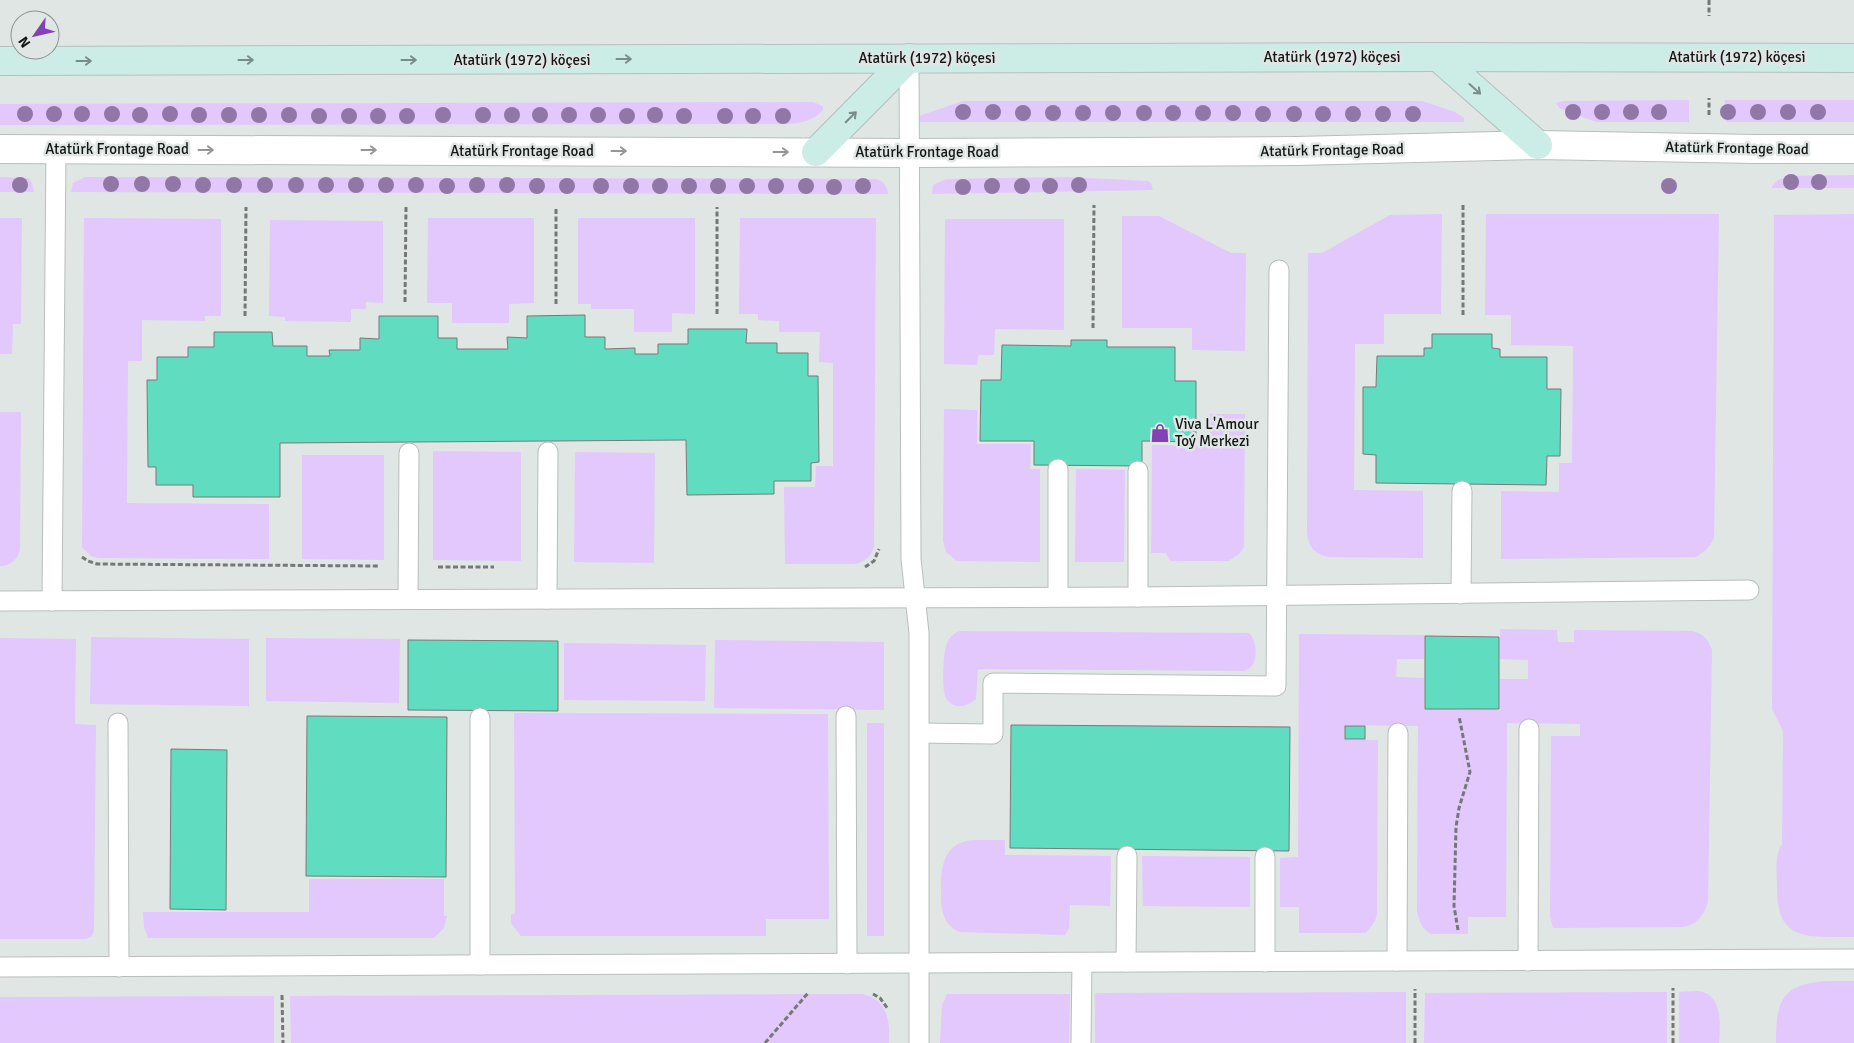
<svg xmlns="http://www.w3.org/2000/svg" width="1854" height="1043" viewBox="0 0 1854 1043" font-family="Signika,sans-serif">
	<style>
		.green { fill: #e2c8fd }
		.building { fill: #60ddc1; stroke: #767b79 }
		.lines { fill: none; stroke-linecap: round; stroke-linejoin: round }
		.service-casing { stroke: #b9bebd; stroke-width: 21 }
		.minor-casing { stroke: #b9bebd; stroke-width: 30 }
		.secondary-casing { stroke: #b9bebd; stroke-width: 30 }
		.path { stroke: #747877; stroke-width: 3; stroke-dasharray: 5 2.5; stroke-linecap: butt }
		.service { stroke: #fff; stroke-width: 19 }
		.minor { stroke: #fff; stroke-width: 28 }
		.secondary { stroke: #ccede6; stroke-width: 28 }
		.tree { fill: #9176a8 }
		.oneway { stroke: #798c88 }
		.oneway2 { stroke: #959696 }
		.labels { text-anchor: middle; stroke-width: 5; stroke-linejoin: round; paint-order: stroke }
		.street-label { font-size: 15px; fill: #141615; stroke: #e0e6e4 }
		.poi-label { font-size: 15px; fill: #141615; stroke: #e0e6e4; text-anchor: start }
	</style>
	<rect width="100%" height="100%" fill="#e0e6e4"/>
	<g class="green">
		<polygon points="1689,100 1689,122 1596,122 1559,108 1556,103 1563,101"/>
		<polygon points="1725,100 1854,100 1854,122 1726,122"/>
		<polygon points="963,101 1422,101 1455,112 1464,118 1464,122 917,122 916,118 919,116"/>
		<path d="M813 102 823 106V110C813 121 801 123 787 124L0 125V104Z"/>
		<polygon points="1854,175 1854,188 1772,188 1772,186 1778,180 1789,176"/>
		<polygon points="0,177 28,178 32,183 34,192 0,192"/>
		<path d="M85 177 877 179C883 181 888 187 888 194L71 192 73 183Z"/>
		<polygon points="1068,177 1147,181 1151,183 1153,190 932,194 933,185 946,179"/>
		<path d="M1442 214 1441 314H1384V344H1355L1354 490 1423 491V558L1328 557C1314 553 1308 547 1307 532L1308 253H1322L1390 215Z"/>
		<path d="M1486 214H1719L1714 538C1710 547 1704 552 1696 557L1501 559V491L1559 492V463H1572L1573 346 1511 345V315H1485Z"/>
		<path d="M1854 214V937C1809 936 1776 944 1777 886 1777 872 1774 857 1782 844L1783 731 1772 709 1774 215Z"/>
		<polygon points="1122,216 1159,216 1231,253 1246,253 1245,351 1192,350 1192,328 1122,328"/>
		<polygon points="0,218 22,218 21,324 13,324 12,354 0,354"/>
		<polygon points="84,218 221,219 221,316 205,316 205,321 142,320 142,361 128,361 127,503 269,504 269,559 98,558 91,556 82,547"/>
		<polygon points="428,218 534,218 534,303 509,304 509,323 452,323 452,303 427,303"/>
		<polygon points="578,218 695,218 695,314 672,313 672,332 634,332 634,309 591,309 591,304 578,304"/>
		<path d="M740 218H876L874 546C872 556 865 562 855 564H785L784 487H815L816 466H833V363L819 362 820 332H779V321L758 320V314H739Z"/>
		<polygon points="945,219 1064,219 1064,330 995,329 994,355 978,355 977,365 944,364"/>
		<polygon points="270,220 383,221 383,303 366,302 366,309 351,309 351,322 285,321 285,317 269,316"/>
		<polygon points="944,409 977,410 977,444 1031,444 1030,469 1040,469 1040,562 957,561 946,552 943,540"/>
		<path d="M0 412H21L20 549C18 559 11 566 0 566Z"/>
		<polygon points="1210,414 1245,414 1244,547 1239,554 1228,561 1170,561 1166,553 1151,553 1152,445 1210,446"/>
		<polygon points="433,451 521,452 521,561 433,560"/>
		<polygon points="575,452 655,453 654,563 574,562"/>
		<polygon points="302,455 384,455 384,560 302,559"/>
		<polygon points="1076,469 1125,470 1124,562 1075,562"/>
		<path d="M1500 629 1557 630 1558 642H1574V630L1692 631C1703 633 1709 640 1712 650L1708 901C1705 915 1696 926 1681 927L1553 928 1550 916 1551 736H1580V724L1507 723 1506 917H1468V934H1431C1422 929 1420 922 1417 912L1418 726 1345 725 1344 740H1378L1377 914 1375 921 1366 933H1299V907H1280V858L1298 857 1299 634 1425 635 1424 659H1397L1396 677 1424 678V709L1500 710V679H1528V660L1500 659Z"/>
		<path d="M960 631 1249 633C1256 639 1257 654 1254 662 1253 666 1249 669 1245 671L978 669 976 699C968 706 954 711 946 698 941 689 943 650 948 641 951 636 954 633 960 631Z"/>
		<polygon points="91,637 249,639 249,706 90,704"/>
		<polygon points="0,638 76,639 75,724 96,725 94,931 92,936 86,939 0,939"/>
		<polygon points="266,638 400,639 399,703 266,701"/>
		<polygon points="715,640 884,642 884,710 714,708"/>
		<polygon points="564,643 706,645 705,701 564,700"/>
		<polygon points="514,713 828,714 829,919 766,919 766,936 521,936 511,923 511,914 515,914"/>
		<rect x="867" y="723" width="17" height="213"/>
		<path d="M973 840H1005V855L1111 856 1110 906 1070 905 1069 928 1065 935 959 932C941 923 941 907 941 889 941 865 944 843 973 840Z"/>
		<polygon points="1142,856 1250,857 1250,907 1143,906"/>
		<polygon points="309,879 444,879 444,916 447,916 444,928 434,938 148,938 144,927 143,912 309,912"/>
		<path d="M1827 981H1854V1043H1776C1776 1001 1781 984 1827 981Z"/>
		<polygon points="1406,992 1406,1043 1095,1043 1095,993"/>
		<polygon points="1667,992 1667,1043 1424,1043 1425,993"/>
		<path d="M1679 992C1686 992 1697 990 1703 992 1723 998 1720 1028 1719 1043H1679Z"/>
		<path d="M862 994C888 999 890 1021 889 1043H291L290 996Z"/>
		<polygon points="947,994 1070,994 1069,1043 940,1043 942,1005"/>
		<polygon points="274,996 274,1043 0,1043 0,997"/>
	</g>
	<g class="building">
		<polygon points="585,315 585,337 605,337 605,349 635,348 635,354 658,354 658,344 688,344 688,329 747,329 746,343 777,343 777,353 808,353 808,376 818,376 819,462 811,463 811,481 774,481 774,494 687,495 686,440 280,443 280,497 193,497 193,485 156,485 156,467 148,467 147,380 157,380 157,357 188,357 188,347 214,347 214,332 272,332 273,346 307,346 307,356 330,356 329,350 360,350 360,338 379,339 379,316 438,316 438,338 457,338 457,349 508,349 507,337 527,338 527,316"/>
		<polygon points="1432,334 1492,334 1492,348 1500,349 1500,357 1547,357 1547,389 1561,389 1560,456 1547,456 1546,485 1376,483 1376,455 1363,454 1363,387 1376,387 1377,356 1424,356 1424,348 1432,348"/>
		<polygon points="1071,340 1107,340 1107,347 1175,347 1175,381 1196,381 1196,442 1142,441 1142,466 1034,465 1034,441 980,441 981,380 1001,380 1002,345 1071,346"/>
		<polygon points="1425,636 1499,637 1499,709 1425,709"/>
		<polygon points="408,640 558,641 558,711 408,710"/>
		<polygon points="307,716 447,717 446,877 306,876"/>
		<polygon points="1011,725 1290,727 1289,851 1010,848"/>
		<rect x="1345" y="726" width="20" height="13"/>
		<polygon points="171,749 227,750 226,910 170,909"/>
	</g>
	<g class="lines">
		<g class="service-casing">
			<g id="service">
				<polyline points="909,58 911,559 919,633 919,1043"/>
				<polyline points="1461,594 1462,491"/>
				<polyline points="1058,597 1058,469"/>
				<polyline points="1138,597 1138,471"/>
				<polyline points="408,599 409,453"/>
				<polyline points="547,599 548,452"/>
				<polyline points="0,601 1138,597 1749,590"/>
				<polyline points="52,601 56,149"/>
				<polyline points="846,716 847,964"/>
				<polyline points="480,718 480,965"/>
				<polyline points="118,723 119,967"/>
				<polyline points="920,733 993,734 993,683 1276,686 1279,270"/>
				<polyline points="1397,961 1398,733"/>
				<polyline points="1528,961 1529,729"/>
				<polyline points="1126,962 1127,856"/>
				<polyline points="1265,962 1265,857"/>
				<polyline points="0,967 1854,959"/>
				<polyline points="1081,1043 1082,963"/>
			</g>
		</g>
		<g class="minor-casing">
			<polyline id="minor" points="0,149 909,153 1297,151 1538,145 1755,149 1854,149"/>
		</g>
		<g class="secondary-casing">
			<g id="secondary">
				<polyline points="1438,57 1538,145"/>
				<polyline points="0,61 1438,57 1854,58"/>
				<polyline points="816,152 909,58"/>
			</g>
		</g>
		<g class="path">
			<polyline points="1709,0 1709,16"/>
			<polyline points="1709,115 1709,98"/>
			<polyline points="405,302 406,207"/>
			<polyline points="556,304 556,207"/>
			<polyline points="717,314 717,207"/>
			<polyline points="1463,315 1463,203"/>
			<polyline points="245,316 246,207"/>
			<polyline points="1093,328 1094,205"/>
			<polyline points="82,557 88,561 97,564 379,566"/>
			<polyline points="438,567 494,567"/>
			<polyline points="865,567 874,561 879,549"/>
			<polyline points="1458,930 1454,906 1456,827 1459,808 1470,772 1459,716"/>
			<polyline points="873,994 880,998 888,1009"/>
			<polyline points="282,995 283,1043"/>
			<polyline points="765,1043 808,993"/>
			<polyline points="1415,1043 1415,989"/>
			<polyline points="1673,1043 1673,988"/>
		</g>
		<use href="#service" class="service"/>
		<use href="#minor" class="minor"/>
		<use href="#secondary" class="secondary"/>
	</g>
	<g class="tree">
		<circle cx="963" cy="112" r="8"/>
		<circle cx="993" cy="112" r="8"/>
		<circle cx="1573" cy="112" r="8"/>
		<circle cx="1602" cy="112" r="8"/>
		<circle cx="1631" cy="112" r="8"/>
		<circle cx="1659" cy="112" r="8"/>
		<circle cx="1728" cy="112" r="8"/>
		<circle cx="1758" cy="112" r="8"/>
		<circle cx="1788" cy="112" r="8"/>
		<circle cx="1818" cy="112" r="8"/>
		<circle cx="1023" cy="113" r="8"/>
		<circle cx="1053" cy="113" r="8"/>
		<circle cx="1083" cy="113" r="8"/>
		<circle cx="1113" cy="113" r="8"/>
		<circle cx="1144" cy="113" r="8"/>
		<circle cx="1173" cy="113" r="8"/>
		<circle cx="1203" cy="113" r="8"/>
		<circle cx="1233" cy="113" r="8"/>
		<circle cx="25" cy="114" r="8"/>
		<circle cx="54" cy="114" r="8"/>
		<circle cx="82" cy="114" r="8"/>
		<circle cx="112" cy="114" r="8"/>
		<circle cx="170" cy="114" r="8"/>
		<circle cx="1263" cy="114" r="8"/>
		<circle cx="1294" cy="114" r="8"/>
		<circle cx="1323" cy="114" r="8"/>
		<circle cx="1353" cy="114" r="8"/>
		<circle cx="1383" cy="114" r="8"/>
		<circle cx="1413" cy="114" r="8"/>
		<circle cx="140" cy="115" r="8"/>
		<circle cx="199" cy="115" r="8"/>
		<circle cx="229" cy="115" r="8"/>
		<circle cx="259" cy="115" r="8"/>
		<circle cx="289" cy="115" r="8"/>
		<circle cx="443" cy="115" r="8"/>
		<circle cx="483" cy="115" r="8"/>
		<circle cx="512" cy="115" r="8"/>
		<circle cx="540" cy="115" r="8"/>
		<circle cx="569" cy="115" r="8"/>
		<circle cx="598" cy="115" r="8"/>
		<circle cx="655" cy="115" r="8"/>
		<circle cx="319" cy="116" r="8"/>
		<circle cx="349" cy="116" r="8"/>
		<circle cx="378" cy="116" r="8"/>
		<circle cx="407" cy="116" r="8"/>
		<circle cx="627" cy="116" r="8"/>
		<circle cx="684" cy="116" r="8"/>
		<circle cx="725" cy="116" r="8"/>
		<circle cx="753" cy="116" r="8"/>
		<circle cx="783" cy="116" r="8"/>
		<circle cx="1791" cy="182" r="8"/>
		<circle cx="1819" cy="182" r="8"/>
		<circle cx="111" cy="184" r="8"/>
		<circle cx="142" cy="184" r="8"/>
		<circle cx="173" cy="184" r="8"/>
		<circle cx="20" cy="185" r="8"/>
		<circle cx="203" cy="185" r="8"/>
		<circle cx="234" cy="185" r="8"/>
		<circle cx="265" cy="185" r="8"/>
		<circle cx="296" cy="185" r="8"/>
		<circle cx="326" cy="185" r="8"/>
		<circle cx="356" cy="185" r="8"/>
		<circle cx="386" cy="185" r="8"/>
		<circle cx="416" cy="185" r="8"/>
		<circle cx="477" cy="185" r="8"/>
		<circle cx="507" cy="185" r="8"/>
		<circle cx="1079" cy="185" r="8"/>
		<circle cx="447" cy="186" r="8"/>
		<circle cx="537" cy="186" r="8"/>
		<circle cx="567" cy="186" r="8"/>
		<circle cx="601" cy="186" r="8"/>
		<circle cx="631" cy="186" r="8"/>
		<circle cx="660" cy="186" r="8"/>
		<circle cx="689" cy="186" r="8"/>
		<circle cx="718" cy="186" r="8"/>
		<circle cx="747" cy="186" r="8"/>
		<circle cx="776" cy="186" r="8"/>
		<circle cx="806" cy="186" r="8"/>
		<circle cx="863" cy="186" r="8"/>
		<circle cx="992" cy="186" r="8"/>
		<circle cx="1022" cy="186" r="8"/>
		<circle cx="1050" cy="186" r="8"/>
		<circle cx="1669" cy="186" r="8"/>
		<circle cx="834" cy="187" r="8"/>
		<circle cx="963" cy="187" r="8"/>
	</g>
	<defs><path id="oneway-shaft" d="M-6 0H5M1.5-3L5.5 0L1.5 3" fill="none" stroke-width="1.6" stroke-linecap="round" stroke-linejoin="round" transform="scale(1.25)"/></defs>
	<g class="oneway">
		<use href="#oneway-shaft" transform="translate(624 59)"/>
		<use href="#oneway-shaft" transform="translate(246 60)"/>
		<use href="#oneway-shaft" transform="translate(409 60)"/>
		<use href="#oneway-shaft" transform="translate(84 61)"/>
		<use href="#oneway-shaft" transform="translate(1475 89) rotate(42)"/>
		<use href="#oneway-shaft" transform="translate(851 117) rotate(-45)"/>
	</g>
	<g class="oneway2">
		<use href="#oneway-shaft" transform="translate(206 150)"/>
		<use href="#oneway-shaft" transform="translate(369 150)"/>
		<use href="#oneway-shaft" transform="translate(619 151)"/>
		<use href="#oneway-shaft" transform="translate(781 152)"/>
	</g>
	<defs>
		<g id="shop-bare" transform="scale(1.5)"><path d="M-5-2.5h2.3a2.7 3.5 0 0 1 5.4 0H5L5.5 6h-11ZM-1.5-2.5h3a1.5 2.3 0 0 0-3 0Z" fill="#8341b6" stroke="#e0e6e4" stroke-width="2.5" paint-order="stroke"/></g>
	</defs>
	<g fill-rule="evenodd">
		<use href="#shop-bare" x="1160" y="433"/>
	</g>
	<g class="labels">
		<g class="street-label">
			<text x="1332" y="62">Atatürk (1972) köçesi</text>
			<text x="1737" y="62">Atatürk (1972) köçesi</text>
			<text x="927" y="63">Atatürk (1972) köçesi</text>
			<text x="522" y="65">Atatürk (1972) köçesi</text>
			<text transform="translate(1737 148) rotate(1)" y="5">Atatürk Frontage Road</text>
			<text x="117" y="154">Atatürk Frontage Road</text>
			<text transform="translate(1332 150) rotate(-1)" y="5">Atatürk Frontage Road</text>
			<text x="522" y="156">Atatürk Frontage Road</text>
			<text x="927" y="157">Atatürk Frontage Road</text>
		</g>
		<g class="poi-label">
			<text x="1175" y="429">Viva L'Amour<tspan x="1175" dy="17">Toý Merkezi</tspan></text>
		</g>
	</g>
	<g transform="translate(35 35) rotate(236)"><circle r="24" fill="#e0e6e4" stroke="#8e9391"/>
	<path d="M0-4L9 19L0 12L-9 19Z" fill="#8341b6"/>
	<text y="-8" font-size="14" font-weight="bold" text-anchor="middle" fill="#141615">N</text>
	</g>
</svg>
